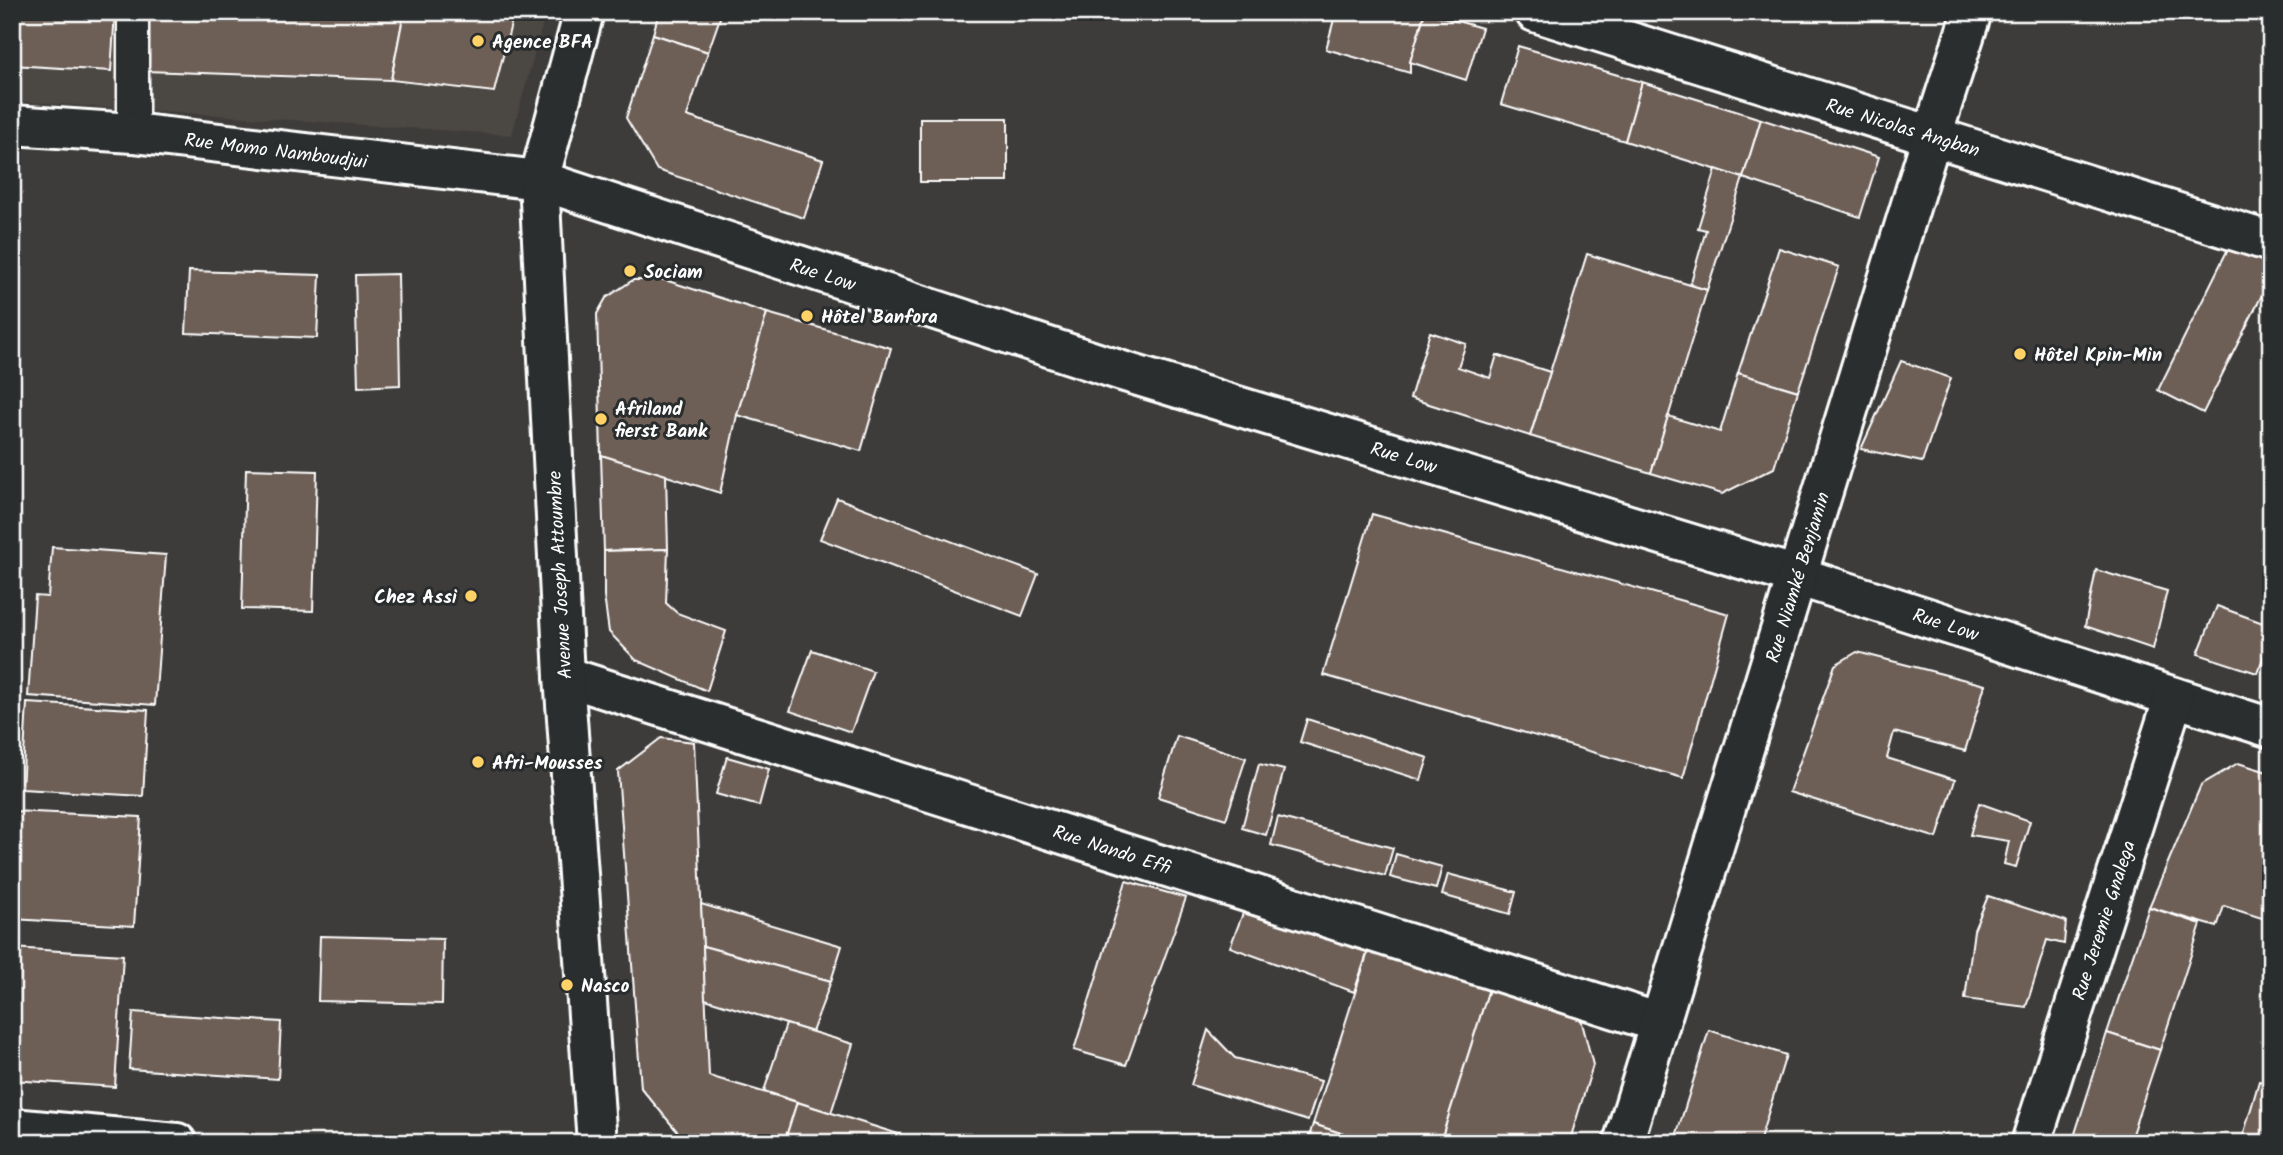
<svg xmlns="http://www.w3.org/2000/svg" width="2283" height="1155" viewBox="0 0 2283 1155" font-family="Kalam,sans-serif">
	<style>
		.built { fill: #4c4642 }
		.building { fill: #6e5e56; stroke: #fff; stroke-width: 2 }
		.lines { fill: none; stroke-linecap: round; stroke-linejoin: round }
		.pedestrian-casing { stroke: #fff; stroke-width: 35 }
		.minor-casing { stroke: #fff; stroke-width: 44 }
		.tertiary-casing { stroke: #fff; stroke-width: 44 }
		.pedestrian { stroke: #2a2d2e; stroke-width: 30 }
		.minor { stroke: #2a2d2e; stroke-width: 38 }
		.tertiary { stroke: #2a2d2e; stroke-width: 38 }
		.poi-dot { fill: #ffd166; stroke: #2a2d2e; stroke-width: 2.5 }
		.labels { text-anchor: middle; stroke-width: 6; stroke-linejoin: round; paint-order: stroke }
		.poi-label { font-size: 19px; font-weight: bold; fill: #fff; stroke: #2a2d2e; text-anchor: start }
		.street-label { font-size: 19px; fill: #fff; stroke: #2a2d2e }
	</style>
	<rect width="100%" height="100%" fill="#3e3c3a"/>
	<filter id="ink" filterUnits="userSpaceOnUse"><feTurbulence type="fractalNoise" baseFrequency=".0143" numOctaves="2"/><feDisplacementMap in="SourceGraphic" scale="14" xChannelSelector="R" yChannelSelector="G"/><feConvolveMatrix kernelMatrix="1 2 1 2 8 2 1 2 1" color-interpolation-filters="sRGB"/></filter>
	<g filter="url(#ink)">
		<polygon class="built" points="12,12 546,12 512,135 12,101"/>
		<g class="building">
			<polygon points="12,12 115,12 111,71 12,65"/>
			<polygon points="146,12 404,12 391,80 146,71"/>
			<polygon points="404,12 514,12 494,92 391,80"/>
			<polygon points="659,12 722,12 708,52 653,34"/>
			<polygon points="1336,12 1425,12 1410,62 1410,73 1326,49"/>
			<polygon points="1425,12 1482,28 1466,80 1410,62"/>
			<polygon points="653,34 708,52 687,116 823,160 804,218 657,170 626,118"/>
			<polygon points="1518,46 1642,82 1625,141 1501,104"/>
			<polygon points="1642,82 1761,119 1743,178 1625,141"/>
			<rect x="920" y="118" width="88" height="64"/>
			<polygon points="1761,119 1879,157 1860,217 1743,178"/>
			<polygon points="1716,169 1743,178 1707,290 1690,285 1706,230 1698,228"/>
			<polygon points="2231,243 2271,263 2271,277 2203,413 2158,390"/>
			<polygon points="1779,248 1839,267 1798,391 1738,373"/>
			<polygon points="1587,254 1707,290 1651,473 1530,436"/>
			<polygon points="189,271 320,275 317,338 186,333"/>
			<polygon points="398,274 400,385 358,387 355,275"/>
			<polygon points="633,280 665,280 767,313 737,415 720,493 601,455 597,314 606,298"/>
			<polygon points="767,313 891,348 861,451 737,415"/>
			<polygon points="1430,332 1466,344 1458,367 1490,378 1497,355 1550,372 1530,436 1410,398"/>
			<polygon points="1901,361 1951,378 1922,462 1861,449"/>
			<polygon points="1738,373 1798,391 1774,468 1722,494 1651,473 1668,416 1720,432"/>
			<polygon points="601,455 666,475 668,549 604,551"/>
			<polygon points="246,469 317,471 313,611 242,609"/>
			<polygon points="837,498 1038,574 1022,616 820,539"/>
			<polygon points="1372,514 1729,614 1683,778 1323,675"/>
			<polygon points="52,547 166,555 155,705 28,696 35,596 48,597"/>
			<polygon points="668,549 666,603 677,613 726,631 707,691 636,660 609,632 604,596 604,551"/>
			<polygon points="2096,570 2167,591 2153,649 2085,626"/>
			<polygon points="2217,606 2271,626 2271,640 2257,673 2198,654"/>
			<polygon points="812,650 873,671 851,732 790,711"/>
			<polygon points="1857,652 1985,685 1965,751 1894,732 1887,758 1955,780 1937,838 1789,792 1835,665"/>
			<polygon points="27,703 148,710 143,796 22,789"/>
			<polygon points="1307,719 1428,758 1421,780 1300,742"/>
			<polygon points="1177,736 1246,758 1226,819 1158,797"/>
			<polygon points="661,738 694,742 709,1076 797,1102 784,1143 686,1142 641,1088 618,771"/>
			<polygon points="727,757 769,769 759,806 716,794"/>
			<polygon points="2238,763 2271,773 2271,921 2224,906 2217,927 2149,907 2201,785"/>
			<polygon points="1259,764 1284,770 1266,835 1242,828"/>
			<polygon points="1979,803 2030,821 2016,867 2004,864 2009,841 1970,835"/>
			<polygon points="12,811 141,817 134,926 12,919"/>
			<polygon points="1278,817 1393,848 1385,876 1271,845"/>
			<polygon points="1396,854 1442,867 1436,889 1390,877"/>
			<polygon points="1448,874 1516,892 1510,914 1442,895"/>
			<polygon points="1126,881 1186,898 1126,1065 1074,1050"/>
			<polygon points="1988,896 2066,921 2064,944 2047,940 2026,1007 1965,999 1974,930"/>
			<polygon points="701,904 842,946 831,981 703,946"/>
			<polygon points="2149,907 2201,924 2160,1050 2107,1033"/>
			<polygon points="1245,908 1368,951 1354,992 1230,947"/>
			<polygon points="320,936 443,939 442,1004 318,1001"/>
			<polygon points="703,946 831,981 812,1032 705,999"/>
			<polygon points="12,948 123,955 115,1087 12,1080"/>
			<polygon points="1369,949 1490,986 1440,1143 1371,1143 1313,1124"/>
			<polygon points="1490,986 1580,1015 1593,1065 1569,1143 1440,1143"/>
			<polygon points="133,1012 281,1022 278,1079 129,1069"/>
			<polygon points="786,1024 853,1044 831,1113 764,1091"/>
			<polygon points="1208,1030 1235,1058 1321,1081 1308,1121 1191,1085"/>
			<polygon points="1709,1030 1786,1055 1759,1143 1674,1143"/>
			<polygon points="2107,1033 2160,1050 2129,1143 2072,1143"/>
			<polygon points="2259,1081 2271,1084 2271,1143 2241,1143"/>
			<polygon points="797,1102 917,1140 916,1143 784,1143"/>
			<polygon points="1313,1124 1371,1143 1307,1143"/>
		</g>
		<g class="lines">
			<g class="pedestrian-casing">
				<polyline id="pedestrian" points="133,133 133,12"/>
			</g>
			<g class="minor-casing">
				<g id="minor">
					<polyline points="1535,12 2271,242"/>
					<polyline points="12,125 133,133 539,180 1122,371 1797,576 2271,728"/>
					<polyline points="564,676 1660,1023"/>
					<polyline points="12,1128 177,1143"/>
					<polyline points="1623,1143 1932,136 1972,12"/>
					<polyline points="2031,1143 2174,697"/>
				</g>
			</g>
			<g class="tertiary-casing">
				<polyline id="tertiary" points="584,12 539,180 564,676 597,1143"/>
			</g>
			<use href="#pedestrian" class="pedestrian"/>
			<use href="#minor" class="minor"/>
			<use href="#tertiary" class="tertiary"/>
		</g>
	</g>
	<g class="poi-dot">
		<circle cx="478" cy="41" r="7"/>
		<circle cx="630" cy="271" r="7"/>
		<circle cx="807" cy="316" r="7"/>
		<circle cx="2020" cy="354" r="7"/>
		<circle cx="601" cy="419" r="7"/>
		<circle cx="471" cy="596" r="7"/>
		<circle cx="478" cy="762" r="7"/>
		<circle cx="567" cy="985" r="7"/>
	</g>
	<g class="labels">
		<g class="poi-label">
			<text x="492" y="48">Agence BFA</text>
			<text x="644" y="278">Sociam</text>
			<text x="821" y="323">Hôtel Banfora</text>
			<text x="2034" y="361">Hôtel Kpin-Min</text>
			<text x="615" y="415">Afriland<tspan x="615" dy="22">fierst Bank</tspan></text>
			<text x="457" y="603" text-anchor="end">Chez Assi</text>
			<text x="492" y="769">Afri-Mousses</text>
			<text x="581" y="992">Nasco</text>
		</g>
		<g class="street-label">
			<text transform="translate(1903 127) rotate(17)" y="7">Rue Nicolas Angban</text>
			<text transform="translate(276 150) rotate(7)" y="7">Rue Momo Namboudjui</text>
			<text transform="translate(823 274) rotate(18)" y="7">Rue Low</text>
			<text transform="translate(1404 457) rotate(17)" y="7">Rue Low</text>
			<text transform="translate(559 575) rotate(-93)" y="7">Avenue Joseph Attoumbre</text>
			<text transform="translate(1797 577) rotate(-73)" y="7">Rue Niamké Benjamin</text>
			<text transform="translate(1946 624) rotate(18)" y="7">Rue Low</text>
			<text transform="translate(1112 849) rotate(18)" y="7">Rue Nando Effi</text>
			<text transform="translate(2103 920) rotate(-72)" y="7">Rue Jeremie Gnalega</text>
		</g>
	</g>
	<rect width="2283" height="1155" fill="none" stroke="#2a2d2e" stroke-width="42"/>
	<rect x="21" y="21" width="2241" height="1113" fill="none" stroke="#fff" stroke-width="2.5" filter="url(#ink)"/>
</svg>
